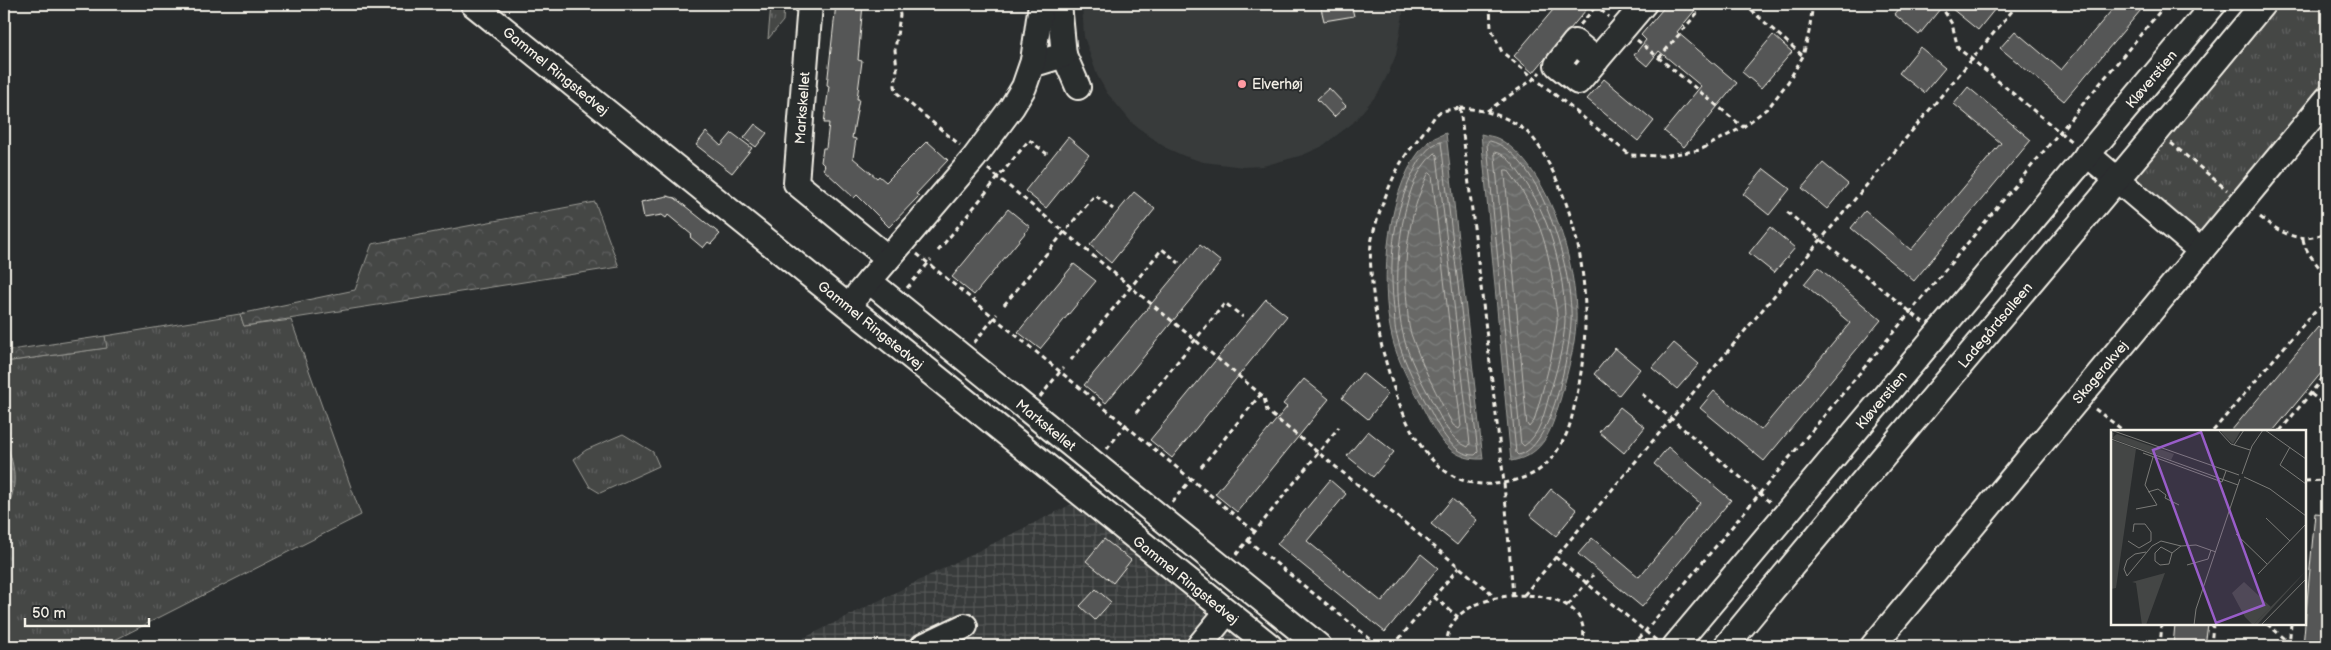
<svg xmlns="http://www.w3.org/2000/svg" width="2331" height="650" viewBox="0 0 2331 650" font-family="'Balsamiq Sans',sans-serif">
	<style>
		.built { fill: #373a3a }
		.industrial { fill: url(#industrial-grid) }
		.grass { fill: url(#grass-tufts); stroke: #9c9c96 }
		.forest { fill: url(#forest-crowns); stroke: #9c9c96 }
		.water { fill: url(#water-waves); stroke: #9f9f9a }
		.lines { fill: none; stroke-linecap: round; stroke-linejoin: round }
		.shore { stroke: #bcbab4; stroke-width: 1 }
		.building { fill: #555756; stroke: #f4f1e8 }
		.minor-casing { stroke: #f4f1e8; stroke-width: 28 }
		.path { stroke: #f4f1e8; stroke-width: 3; stroke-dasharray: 5 4; stroke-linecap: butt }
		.minor { stroke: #2a2d2e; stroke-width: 24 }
		.poi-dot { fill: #ff9aa2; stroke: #2a2d2e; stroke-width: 2 }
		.labels { text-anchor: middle; stroke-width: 4; stroke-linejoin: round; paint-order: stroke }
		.street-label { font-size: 14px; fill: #f4f1e8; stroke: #2a2d2e }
		.poi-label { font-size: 14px; fill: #f4f1e8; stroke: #2a2d2e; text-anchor: start }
		.inset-road { fill: none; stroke: #7b7b78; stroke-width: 1 }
		.view { fill: #995dc9; fill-opacity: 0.15; stroke: #995dc9; stroke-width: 2.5 }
		.inset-edge { fill: none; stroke: #f4f1e8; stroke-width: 2.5 }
	</style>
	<defs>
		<pattern id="industrial-grid" width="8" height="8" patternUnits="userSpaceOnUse" patternTransform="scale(1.25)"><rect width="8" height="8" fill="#373a3a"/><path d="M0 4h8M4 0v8" fill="none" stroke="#555756"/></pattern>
		<pattern id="grass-tufts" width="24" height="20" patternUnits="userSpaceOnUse" patternTransform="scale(1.25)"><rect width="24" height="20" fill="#444645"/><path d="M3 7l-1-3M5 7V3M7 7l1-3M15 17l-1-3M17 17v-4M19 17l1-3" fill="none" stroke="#606160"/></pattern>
		<pattern id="forest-crowns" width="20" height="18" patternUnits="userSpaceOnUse" patternTransform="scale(1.25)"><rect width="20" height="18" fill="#444645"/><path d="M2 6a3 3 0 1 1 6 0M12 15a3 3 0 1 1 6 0" fill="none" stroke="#606160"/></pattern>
		<pattern id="water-waves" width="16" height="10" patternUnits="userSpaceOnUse" patternTransform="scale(1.25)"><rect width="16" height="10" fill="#676866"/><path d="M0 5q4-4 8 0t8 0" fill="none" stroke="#7d7e7c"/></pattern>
	</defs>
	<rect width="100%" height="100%" fill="#2a2d2e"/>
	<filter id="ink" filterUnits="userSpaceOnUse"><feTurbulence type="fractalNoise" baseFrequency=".02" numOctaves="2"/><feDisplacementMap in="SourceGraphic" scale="10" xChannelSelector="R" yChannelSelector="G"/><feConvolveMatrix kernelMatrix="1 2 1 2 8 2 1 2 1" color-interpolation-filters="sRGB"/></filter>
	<g filter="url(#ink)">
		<polygon class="built" points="1082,4 1403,4 1403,15 1396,55 1388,74 1379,92 1353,123 1321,147 1303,155 1263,166 1243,167 1203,162 1184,156 1166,148 1133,124 1107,93 1097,75 1084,37"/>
		<polygon class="industrial" points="1076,502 1250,646 788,646"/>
		<g class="grass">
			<polygon points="771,4 784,4 783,21 768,39"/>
			<polygon points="2272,4 2327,4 2327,77 2206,230 2196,231 2129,176"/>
			<polygon points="240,314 244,326 291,320 361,515 103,646 4,646 4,362 106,348 105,336"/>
			<polygon points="623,434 653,452 659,466 600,493 590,487 574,459 586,450"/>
		</g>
		<g class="forest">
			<polygon points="595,202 619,267 244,326 240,314 355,290 372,244"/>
			<polygon points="105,336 107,348 4,362 4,351"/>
		</g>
		<g class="water">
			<path d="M1446 133 1483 459C1448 461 1436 434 1422 406 1411 385 1397 360 1392 337 1379 283 1386 180 1429 141 1434 138 1441 135 1446 133Z"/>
			<path d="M1481 134C1487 136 1494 136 1499 139 1550 167 1578 268 1576 322 1575 347 1567 374 1561 397 1552 427 1546 455 1511 461Z"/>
			<path d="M4 438C15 464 20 487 4 513Z"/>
		</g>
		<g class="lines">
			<g class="shore">
				<path d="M1490 141C1542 153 1574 277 1571 323 1569 353 1552 449 1518 455L1516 453 1487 144Z"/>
				<path d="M1441 142 1478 452 1475 455C1453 456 1440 429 1431 412 1418 388 1403 362 1397 336 1394 327 1395 318 1394 309 1389 263 1392 217 1412 175 1418 163 1427 144 1441 142Z"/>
				<path d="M1495 152C1506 153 1514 166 1520 174 1549 213 1565 273 1565 321 1564 346 1556 373 1549 396 1544 414 1540 435 1524 446L1521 443Z"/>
				<path d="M1435 153 1437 155 1470 444 1468 447C1450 440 1442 420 1433 403 1422 382 1408 358 1403 334 1392 291 1396 182 1435 153Z"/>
				<path d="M1505 170H1508C1536 207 1550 248 1554 294 1555 303 1558 314 1557 324 1553 357 1543 389 1534 421L1529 427 1527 424Z"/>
				<path d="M1430 173 1432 175 1461 426 1459 429 1453 425C1437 395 1422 366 1411 334 1408 325 1408 314 1407 304 1403 258 1408 216 1428 174Z"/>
				<path d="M4 451C10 467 12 487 4 503"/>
			</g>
		</g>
		<g class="building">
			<polygon points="836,4 863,4 858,60 862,61 857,99 859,99 852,138 856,139 853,158 877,178 879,176 886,182 927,141 948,160 916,194 919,196 889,227 857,195 854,198 823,169 825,166 821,162 823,148 826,148 829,123 824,123 829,86 827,85"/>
			<polygon points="1320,4 1351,4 1354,16 1324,21"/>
			<polygon points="1558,4 1591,4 1533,73 1514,56"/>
			<polygon points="1667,4 1700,4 1677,32 1737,83 1684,147 1664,131 1701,86 1659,51 1647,66 1634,55 1646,40 1641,35"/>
			<polygon points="1902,4 1933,4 1940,9 1919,35 1894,14"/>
			<polygon points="1946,4 1999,4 1978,30"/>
			<polygon points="2117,4 2146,4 2064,101 2000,48 2015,31 2061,70"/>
			<polygon points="1773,35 1792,52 1761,88 1742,72"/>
			<polygon points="1920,47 1945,68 1924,93 1899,73"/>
			<polygon points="1604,79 1654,121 1638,141 1587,99"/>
			<polygon points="1968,87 2031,140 1914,281 1851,228 1865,211 1911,250 2001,143 1954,104"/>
			<polygon points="1329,88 1346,106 1334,117 1317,99"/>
			<polygon points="755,124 767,133 756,147 744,138"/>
			<polygon points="706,132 721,146 732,133 752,148 732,173 696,145"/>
			<polygon points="1068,137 1089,155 1046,208 1025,191"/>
			<polygon points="1823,163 1848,184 1827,209 1802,188"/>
			<polygon points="1764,169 1790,189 1769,215 1743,194"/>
			<polygon points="1134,192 1155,209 1111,263 1090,245"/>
			<polygon points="667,196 675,198 720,234 711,244 708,242 703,248 690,237 692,235 668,215 666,218 662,215 644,218 641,202"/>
			<polygon points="1008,209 1030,227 974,295 952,277"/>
			<polygon points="1770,227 1795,248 1774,273 1749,253"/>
			<polygon points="1200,245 1221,262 1106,403 1084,385"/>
			<polygon points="1074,264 1096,281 1040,349 1018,332"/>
			<polygon points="1818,267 1881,320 1764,461 1700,408 1714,391 1761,430 1850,323 1804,284"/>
			<polygon points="1266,299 1287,316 1172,458 1150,440"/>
			<polygon points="2318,327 2327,335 2327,366 2273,431 2231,431"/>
			<polygon points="1674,343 1699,364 1677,389 1652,368"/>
			<polygon points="1615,348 1640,369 1619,395 1594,374"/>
			<polygon points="1362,373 1388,394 1368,419 1342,398"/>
			<polygon points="1304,379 1329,399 1237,512 1215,494 1287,407 1283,404"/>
			<polygon points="1620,407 1645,427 1624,453 1599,432"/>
			<polygon points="1368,431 1394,452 1373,477 1347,456"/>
			<polygon points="1668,447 1731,500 1642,607 1578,554 1592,538 1639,577 1700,503 1654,464"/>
			<polygon points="1330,480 1346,494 1307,541 1382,602 1421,554 1438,568 1385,632 1277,544"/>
			<polygon points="1551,489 1577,510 1556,536 1530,515"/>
			<polygon points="1452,499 1477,520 1457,545 1431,524"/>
			<polygon points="2315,513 2327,514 2327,646 2303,646"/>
			<polygon points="1104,539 1131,560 1113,583 1086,561"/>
			<polygon points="1096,589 1111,602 1095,620 1080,606"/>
			<polygon points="2175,624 2208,624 2205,646 2173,646"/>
		</g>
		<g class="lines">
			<g class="minor-casing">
				<g id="minor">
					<polyline points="473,4 1270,646"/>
					<polyline points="810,4 796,183 888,258"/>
					<polyline points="1064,55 1078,87"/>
					<polyline points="1597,60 1575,42 1557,65 1578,82 1644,4"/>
					<polyline points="1033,61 1041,62 1064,55 1059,4"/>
					<polyline points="2087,154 2201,251"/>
					<polyline points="869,281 1319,646"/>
					<polyline points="858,294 974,158 1012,107 1024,87 1033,61 1041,4"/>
					<polyline points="923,646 965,626"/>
					<polyline points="1199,646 1227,612"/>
					<polyline points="1675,646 2214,4"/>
					<path d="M1726 646C1903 430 2086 220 2263 4"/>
					<polyline points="1873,646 2327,99"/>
				</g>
			</g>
			<g class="path">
				<polyline points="898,4 900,15 895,50 897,69 895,86 897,93 960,145"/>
				<polyline points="1490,4 1491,28 1502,52 1630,155 1663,156 1700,150 1743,127 1769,107 1788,82 1803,56 1809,32 1813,4"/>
				<polyline points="1594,4 1609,17"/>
				<polyline points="1744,4 1803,56"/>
				<polyline points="1940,4 1952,24 1958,48 2073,143"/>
				<polyline points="1580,25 1596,6"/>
				<polyline points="1637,40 1743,127"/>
				<polyline points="1659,58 1705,4"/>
				<path d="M1460 108C1485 109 1515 118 1532 137 1540 146 1545 157 1551 168 1587 239 1593 323 1576 399 1573 411 1571 424 1566 435 1553 461 1540 475 1512 481 1430 502 1401 418 1384 355 1377 331 1368 267 1371 244 1374 223 1391 179 1402 161 1412 145 1425 132 1435 116L1441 111Z"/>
				<polyline points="1460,108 1504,483 1513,596"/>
				<polyline points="1487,111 1535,78 1540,72"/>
				<polyline points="2171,143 2227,190"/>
				<polyline points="988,169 1264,397 1267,411 1490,592 1494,598"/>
				<polyline points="1787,212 1923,322"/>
				<path d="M2260 217C2281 234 2302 245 2327 232"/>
				<path d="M2303 239C2306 257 2323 266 2327 283"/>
				<polyline points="938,251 1029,140 1047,154"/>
				<polyline points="917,254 1254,531"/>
				<polyline points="907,288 931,260"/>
				<polyline points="1004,305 1095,195 1113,209"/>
				<polyline points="974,343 997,314"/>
				<polyline points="1071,360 1162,249 1179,263"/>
				<polyline points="1642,394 1771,503"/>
				<polyline points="2311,394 2327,407"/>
				<polyline points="1040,397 1063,368"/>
				<polyline points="2095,409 2124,431"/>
				<polyline points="1136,413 1225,303 1243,317"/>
				<polyline points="2213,431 2314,312 2327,302"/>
				<polyline points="2280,431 2327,373"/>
				<polyline points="1107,449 1128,422"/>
				<polyline points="1201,467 1261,394"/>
				<polyline points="2305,481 2327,480"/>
				<polyline points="1172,502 1194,476"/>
				<polyline points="1247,540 1379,646"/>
				<polyline points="1236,555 1339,427"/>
				<polyline points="1555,557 1657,641"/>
				<polyline points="1524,595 2018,4"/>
				<polyline points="1434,597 1458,617"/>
				<polyline points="1568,605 1593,575"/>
				<polyline points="2267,624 2289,642"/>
				<polyline points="1393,646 1459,567"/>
				<path d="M1446 646C1447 637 1449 628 1454 621 1481 584 1599 582 1582 646"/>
				<polyline points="1633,646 2166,4"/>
				<polyline points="2160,646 2162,624"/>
				<polyline points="2211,646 2213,624"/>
				<polyline points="2289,646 2291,624"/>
			</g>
			<use href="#minor" class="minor"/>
		</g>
	</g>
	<circle class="poi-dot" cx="1242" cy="84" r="5"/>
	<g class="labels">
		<g class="street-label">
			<text transform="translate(556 71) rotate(39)" y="5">Gammel Ringstedvej</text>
			<text transform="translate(2151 79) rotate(-50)" y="5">Kløverstien</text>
			<text transform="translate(802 108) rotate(-86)" y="5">Markskellet</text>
			<text transform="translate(871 325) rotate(39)" y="5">Gammel Ringstedvej</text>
			<text transform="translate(1995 325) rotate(-50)" y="5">Ladegårdsalleen</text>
			<text transform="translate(2100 372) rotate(-50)" y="5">Skagerakvej</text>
			<text transform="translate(1881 400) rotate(-50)" y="5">Kløverstien</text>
			<text transform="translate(1046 425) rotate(39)" y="5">Markskellet</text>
			<text transform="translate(1186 580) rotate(39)" y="5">Gammel Ringstedvej</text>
		</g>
		<g class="poi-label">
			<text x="1252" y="89">Elverhøj</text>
		</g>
	</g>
	<g transform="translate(2111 430)">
		<rect width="195" height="195" fill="#2a2d2e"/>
		<path d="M113 0H129V2L122 14 110 2ZM0 2 3 3 2 7 6 4 63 24 60 30 0 8ZM133 152 160 177 142 195 134 187 121 163Z" fill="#444645"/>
		<path d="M195 141 146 195H142L184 152ZM54 143 35 195H31L25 153 21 152Z" fill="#444645"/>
		<path d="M0 10 25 19 5 158 0 159Z" fill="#444645"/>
		<path class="inset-road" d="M0 0 128 45M107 0 120 14 139 20M154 0 195 29M0 9 127 55M123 15 133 0M179 17 169 35 195 54M32 23 111 52 115 41M131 44 141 16 152 0M133 47 159 59 195 86M37 62 47 59 55 65 54 68 68 75M25 79 46 75 34 55 42 27M155 88 179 111M125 104 156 134M17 111 28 118 40 111V102L34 94H23L22 102M35 122 24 124 16 130 13 139 16 146 41 116 50 111 70 116 85 115 105 122M61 123 50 117 44 123V131L49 135 58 134 61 123 70 116M76 135 97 129 100 120M147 144 195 94M83 195 85 179 129 49M150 195 195 149"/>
		<path class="view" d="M90 2 153 175 105 193 42 20Z"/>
		<rect width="195" height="195" class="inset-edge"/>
	</g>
	<rect width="2331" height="650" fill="none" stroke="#2a2d2e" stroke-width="20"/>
	<rect x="10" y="10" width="2311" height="630" fill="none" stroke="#f4f1e8" stroke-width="2" filter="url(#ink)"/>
	<path d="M25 618v8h124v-8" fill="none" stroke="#f4f1e8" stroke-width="2.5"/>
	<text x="32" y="618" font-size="15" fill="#f4f1e8" stroke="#2a2d2e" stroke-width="4" paint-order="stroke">50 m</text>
</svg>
